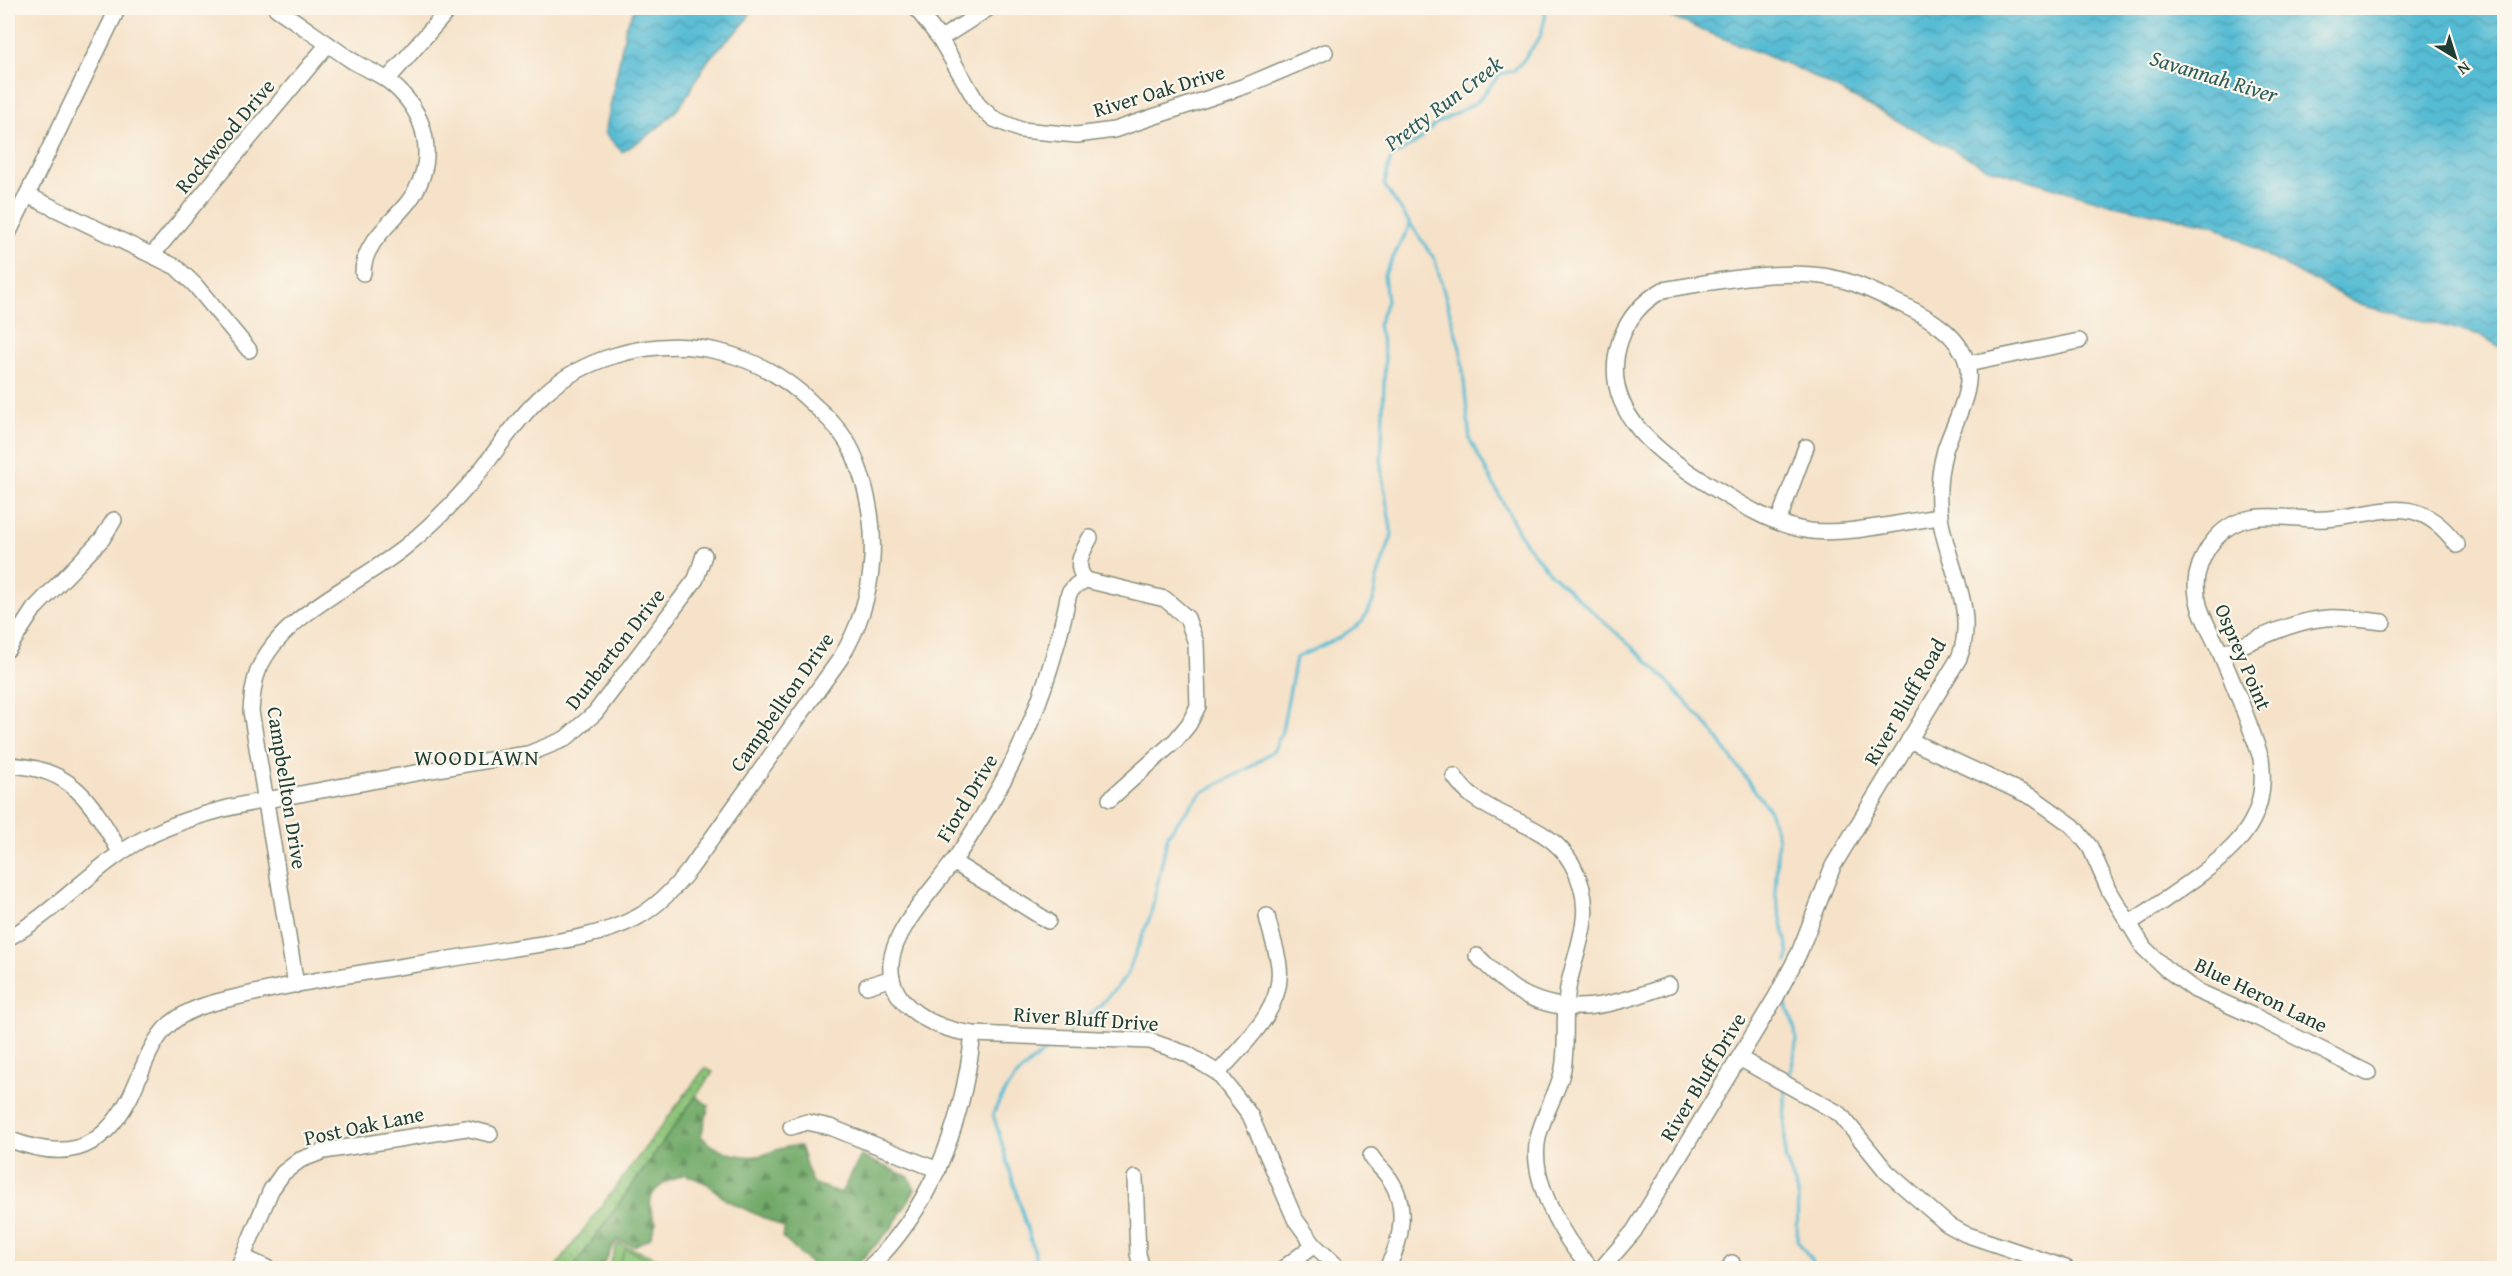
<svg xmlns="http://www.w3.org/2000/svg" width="2512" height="1276" viewBox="0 0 2512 1276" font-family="'Gentium Book Plus',serif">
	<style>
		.grass { fill: url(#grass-dots); stroke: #568156; stroke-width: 1.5 }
		.forest { fill: url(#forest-firs); stroke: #48744e; stroke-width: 1.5 }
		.park { fill: url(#park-crowns); stroke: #568156; stroke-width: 1.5 }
		.pitch { fill: #8ec579; stroke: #568156; stroke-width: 1.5 }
		.water { fill: url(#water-waves); stroke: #3a7c84; stroke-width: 1.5 }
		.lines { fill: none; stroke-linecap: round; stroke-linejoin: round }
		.stream { stroke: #56bcd4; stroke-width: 3 }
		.minor-casing { stroke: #8a907e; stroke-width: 18 }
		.minor { stroke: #fff; stroke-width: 15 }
		.labels { text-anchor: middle; stroke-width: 4.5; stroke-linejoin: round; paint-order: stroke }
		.street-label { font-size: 21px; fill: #1f3d34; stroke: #fbf7ec }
		.water-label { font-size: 22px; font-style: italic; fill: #2d5d5c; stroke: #fbf7ec }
		.neighbourhood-label { font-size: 22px; letter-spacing: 1.5px; fill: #1f3d34; stroke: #fbf7ec }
	</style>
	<defs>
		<pattern id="grass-dots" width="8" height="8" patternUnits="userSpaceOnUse" patternTransform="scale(1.5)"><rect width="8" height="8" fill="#8ec579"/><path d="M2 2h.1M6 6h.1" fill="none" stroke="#73a164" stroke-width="1.8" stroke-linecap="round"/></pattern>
		<pattern id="forest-firs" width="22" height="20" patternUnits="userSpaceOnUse" patternTransform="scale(1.5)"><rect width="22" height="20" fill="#72aa69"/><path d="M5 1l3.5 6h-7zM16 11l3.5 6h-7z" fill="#5d8c57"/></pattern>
		<pattern id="park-crowns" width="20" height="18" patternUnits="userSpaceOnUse" patternTransform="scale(1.5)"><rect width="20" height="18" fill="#8ec579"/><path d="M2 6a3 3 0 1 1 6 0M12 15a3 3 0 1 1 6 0" fill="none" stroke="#73a164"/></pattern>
		<pattern id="water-waves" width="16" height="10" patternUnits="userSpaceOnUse" patternTransform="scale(1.5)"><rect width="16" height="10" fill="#56bcd4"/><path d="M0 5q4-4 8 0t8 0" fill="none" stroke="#479aad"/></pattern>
	</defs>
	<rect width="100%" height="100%" fill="#fbf7ec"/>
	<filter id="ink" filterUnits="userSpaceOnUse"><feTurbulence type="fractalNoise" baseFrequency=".0167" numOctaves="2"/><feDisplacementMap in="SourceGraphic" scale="12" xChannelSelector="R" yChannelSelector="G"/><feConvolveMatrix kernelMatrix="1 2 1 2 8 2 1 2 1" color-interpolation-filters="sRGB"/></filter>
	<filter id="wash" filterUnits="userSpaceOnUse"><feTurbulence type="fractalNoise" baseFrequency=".008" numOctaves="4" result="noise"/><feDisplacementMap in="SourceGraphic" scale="24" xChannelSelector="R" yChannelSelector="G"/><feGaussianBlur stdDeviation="1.35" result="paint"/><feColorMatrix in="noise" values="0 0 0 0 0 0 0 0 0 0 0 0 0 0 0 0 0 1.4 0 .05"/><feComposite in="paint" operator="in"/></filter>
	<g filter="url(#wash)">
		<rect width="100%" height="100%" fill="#f6e2c9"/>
		<polygon class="grass" points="705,1068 713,1072 573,1268 555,1268"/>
		<path class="forest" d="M696 1096 709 1106 701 1136C714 1151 742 1160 763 1155 776 1151 785 1145 800 1146L812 1183 841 1193 861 1156 909 1177 915 1190 891 1229 853 1268H815L782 1237 785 1228 726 1200 708 1184 685 1174C660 1183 640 1194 656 1222L650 1238 634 1246 617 1240 601 1268H573Z"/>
		<polygon class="park" points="618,1243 669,1263 667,1268 608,1268"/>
		<polygon class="pitch" points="625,1249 658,1263 656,1268 627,1268 619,1265"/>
		<g class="water">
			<path d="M635 8H752C745 30 723 41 709 59 699 73 692 89 682 103 668 123 643 139 622 152L605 133 626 26Z"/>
			<polygon points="1648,8 2335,8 2343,16 2350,8 2504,8 2504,350 2481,335 2360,305 2278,262 2214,225 2113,205 1988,168 1799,69"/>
		</g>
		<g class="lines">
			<g class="stream">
				<polyline points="1542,8 1546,15 1540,37 1522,62 1513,71 1500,74 1477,102 1435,124 1421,139 1391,158 1384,185 1435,260 1461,352 1470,440 1523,540 1549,572 1656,669 1709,727 1769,810 1778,838 1775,892 1789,954 1787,962"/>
				<path d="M1783 998C1800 1036 1799 1040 1788 1080"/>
				<polyline points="1069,1032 1090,1016 1126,977 1151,914 1168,834 1201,793 1249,768 1274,750 1282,731 1296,658 1339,638 1362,622 1373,602 1377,578 1392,535 1381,469 1385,355 1378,325 1387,301 1384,275 1410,225"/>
				<polyline points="1785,1089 1785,1157 1798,1193 1797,1240 1817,1268"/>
				<path d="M1039 1268 993 1114C1010 1077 1023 1069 1054 1044"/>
			</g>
		</g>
	</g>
	<g filter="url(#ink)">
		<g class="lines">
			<g class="minor-casing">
				<g id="minor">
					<path d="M276 8C301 25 326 43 351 60 363 68 376 72 387 80 428 111 439 160 409 201 392 223 363 243 363 273"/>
					<polyline points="916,8 940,39 979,106 994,119 1021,130 1077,135 1114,130 1245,86 1325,52"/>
					<polyline points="940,39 989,8"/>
					<polyline points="387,80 450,8"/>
					<polyline points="27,195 176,267 195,285 249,350"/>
					<polyline points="8,234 118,8"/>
					<polyline points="153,254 328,44"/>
					<polyline points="1967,364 2079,341"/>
					<polyline points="1778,522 1806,447"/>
					<path d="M1086 580C1073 566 1082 553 1090 538"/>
					<polyline points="8,649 34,609 102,539 114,520"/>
					<path d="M2221 654C2255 641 2290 621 2327 618 2346 617 2365 620 2383 622"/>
					<polyline points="1909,740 2034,798 2073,826 2090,847 2110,892 2144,948 2165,968 2195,990 2258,1018 2368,1073"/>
					<path d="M8 765C72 768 90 799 120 852"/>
					<path d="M1454 776C1459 783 1465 791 1472 796 1505 822 1550 825 1572 864 1597 909 1579 939 1569 983 1562 1012 1568 1041 1563 1069 1558 1093 1543 1114 1538 1138 1529 1179 1563 1240 1591 1268"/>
					<path d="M1110 799 1176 740 1189 724 1198 706 1196 643 1187 618 1165 599 1086 580 1076 585 1069 593C1054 667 1030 737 991 802 979 822 966 844 952 863 933 890 893 930 891 964 888 1008 936 1029 973 1034L1150 1041 1187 1054 1218 1073 1250 1115 1295 1219 1314 1245 1339 1268"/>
					<polyline points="953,862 1048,921"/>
					<path d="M2128 924C2152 909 2175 893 2197 877 2241 844 2269 817 2261 758 2249 722 2235 687 2220 652 2209 627 2192 604 2197 575 2200 562 2206 549 2215 539 2245 504 2287 521 2326 519 2382 515 2416 489 2457 545"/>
					<path d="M8 938C60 910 97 861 151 835 205 808 263 801 322 790 391 778 459 764 528 754L565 739 595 713 696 579 704 555"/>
					<path d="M1477 956C1489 967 1502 981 1516 990 1568 1021 1616 1004 1669 985"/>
					<polyline points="867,986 892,978"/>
					<polyline points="1739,1058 1840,1114 1887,1172 1947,1224 1965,1234 2066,1268"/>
					<path d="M1218 1073C1244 1043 1284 1010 1279 966 1277 949 1270 932 1267 916"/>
					<polyline points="791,1127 807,1122 830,1127 938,1170"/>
					<path d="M8 1139C62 1160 99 1155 129 1099 141 1076 147 1050 164 1030 183 1009 210 1003 237 997 325 976 419 965 509 949 553 942 597 938 636 918 658 906 675 888 690 869L840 659C878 598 882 525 855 458 848 439 831 420 815 406 761 352 687 333 613 356 535 380 516 429 468 486 449 508 427 529 405 547 360 584 281 614 258 671 253 684 252 697 251 711L296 985"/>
					<path d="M1371 1156C1375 1163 1381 1168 1386 1174 1409 1202 1403 1239 1387 1268"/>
					<polyline points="1135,1178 1138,1254 1142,1268"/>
					<polyline points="243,1257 267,1268"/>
					<polyline points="238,1268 271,1190 283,1173 300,1160 324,1151 466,1128 490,1134"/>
					<path d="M869 1268C933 1206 963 1121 973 1034"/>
					<polyline points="1284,1268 1314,1245"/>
					<path d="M1602 1268 1634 1231 1776 997 1799 953 1833 866 1959 658C1980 607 1941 557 1939 504 1938 486 1940 468 1945 450 1953 424 1974 391 1967 363 1959 335 1930 318 1905 306 1882 296 1859 283 1834 278 1785 267 1712 282 1663 290 1641 302 1628 318 1620 341 1597 412 1662 456 1714 488 1743 506 1771 523 1804 530 1839 537 1903 522 1939 517"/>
					<polyline points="1729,1268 1732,1263"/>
				</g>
			</g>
			<use href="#minor" class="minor"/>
		</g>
	</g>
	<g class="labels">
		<g class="street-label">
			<text transform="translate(1159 91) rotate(-17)" y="7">River Oak Drive</text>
			<text transform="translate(225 136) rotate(-50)" y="7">Rockwood Drive</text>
			<text transform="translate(615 649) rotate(-52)" y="7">Dunbarton Drive</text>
			<text transform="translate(2243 657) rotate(67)" y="7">Osprey Point</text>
			<text transform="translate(782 702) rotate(-55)" y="7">Campbellton Drive</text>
			<text transform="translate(1905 702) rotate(-60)" y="7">River Bluff Road</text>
			<text transform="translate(287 788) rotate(81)" y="7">Campbellton Drive</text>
			<text transform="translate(967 798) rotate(-59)" y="7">Fiord Drive</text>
			<text transform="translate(2261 995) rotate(26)" y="7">Blue Heron Lane</text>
			<text transform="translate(1086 1019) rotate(4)" y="7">River Bluff Drive</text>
			<text transform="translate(1703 1077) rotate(-59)" y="7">River Bluff Drive</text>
			<text transform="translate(364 1126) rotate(-12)" y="7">Post Oak Lane</text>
		</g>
		<g class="water-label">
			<text transform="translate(2214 76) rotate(17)" y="8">Savannah River</text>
			<text transform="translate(1443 103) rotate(-37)" y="8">Pretty Run Creek</text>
		</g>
		<g class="neighbourhood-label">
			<text x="477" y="765">WOODLAWN</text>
		</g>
	</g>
	<rect width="2512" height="1276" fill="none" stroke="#fbf7ec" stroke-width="30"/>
	<g transform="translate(2455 57) rotate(142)" stroke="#fbf7ec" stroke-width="4.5" paint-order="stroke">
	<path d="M0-4.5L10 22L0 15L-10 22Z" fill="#1f3d34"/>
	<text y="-9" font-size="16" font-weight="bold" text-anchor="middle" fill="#1f3d34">N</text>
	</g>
</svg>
